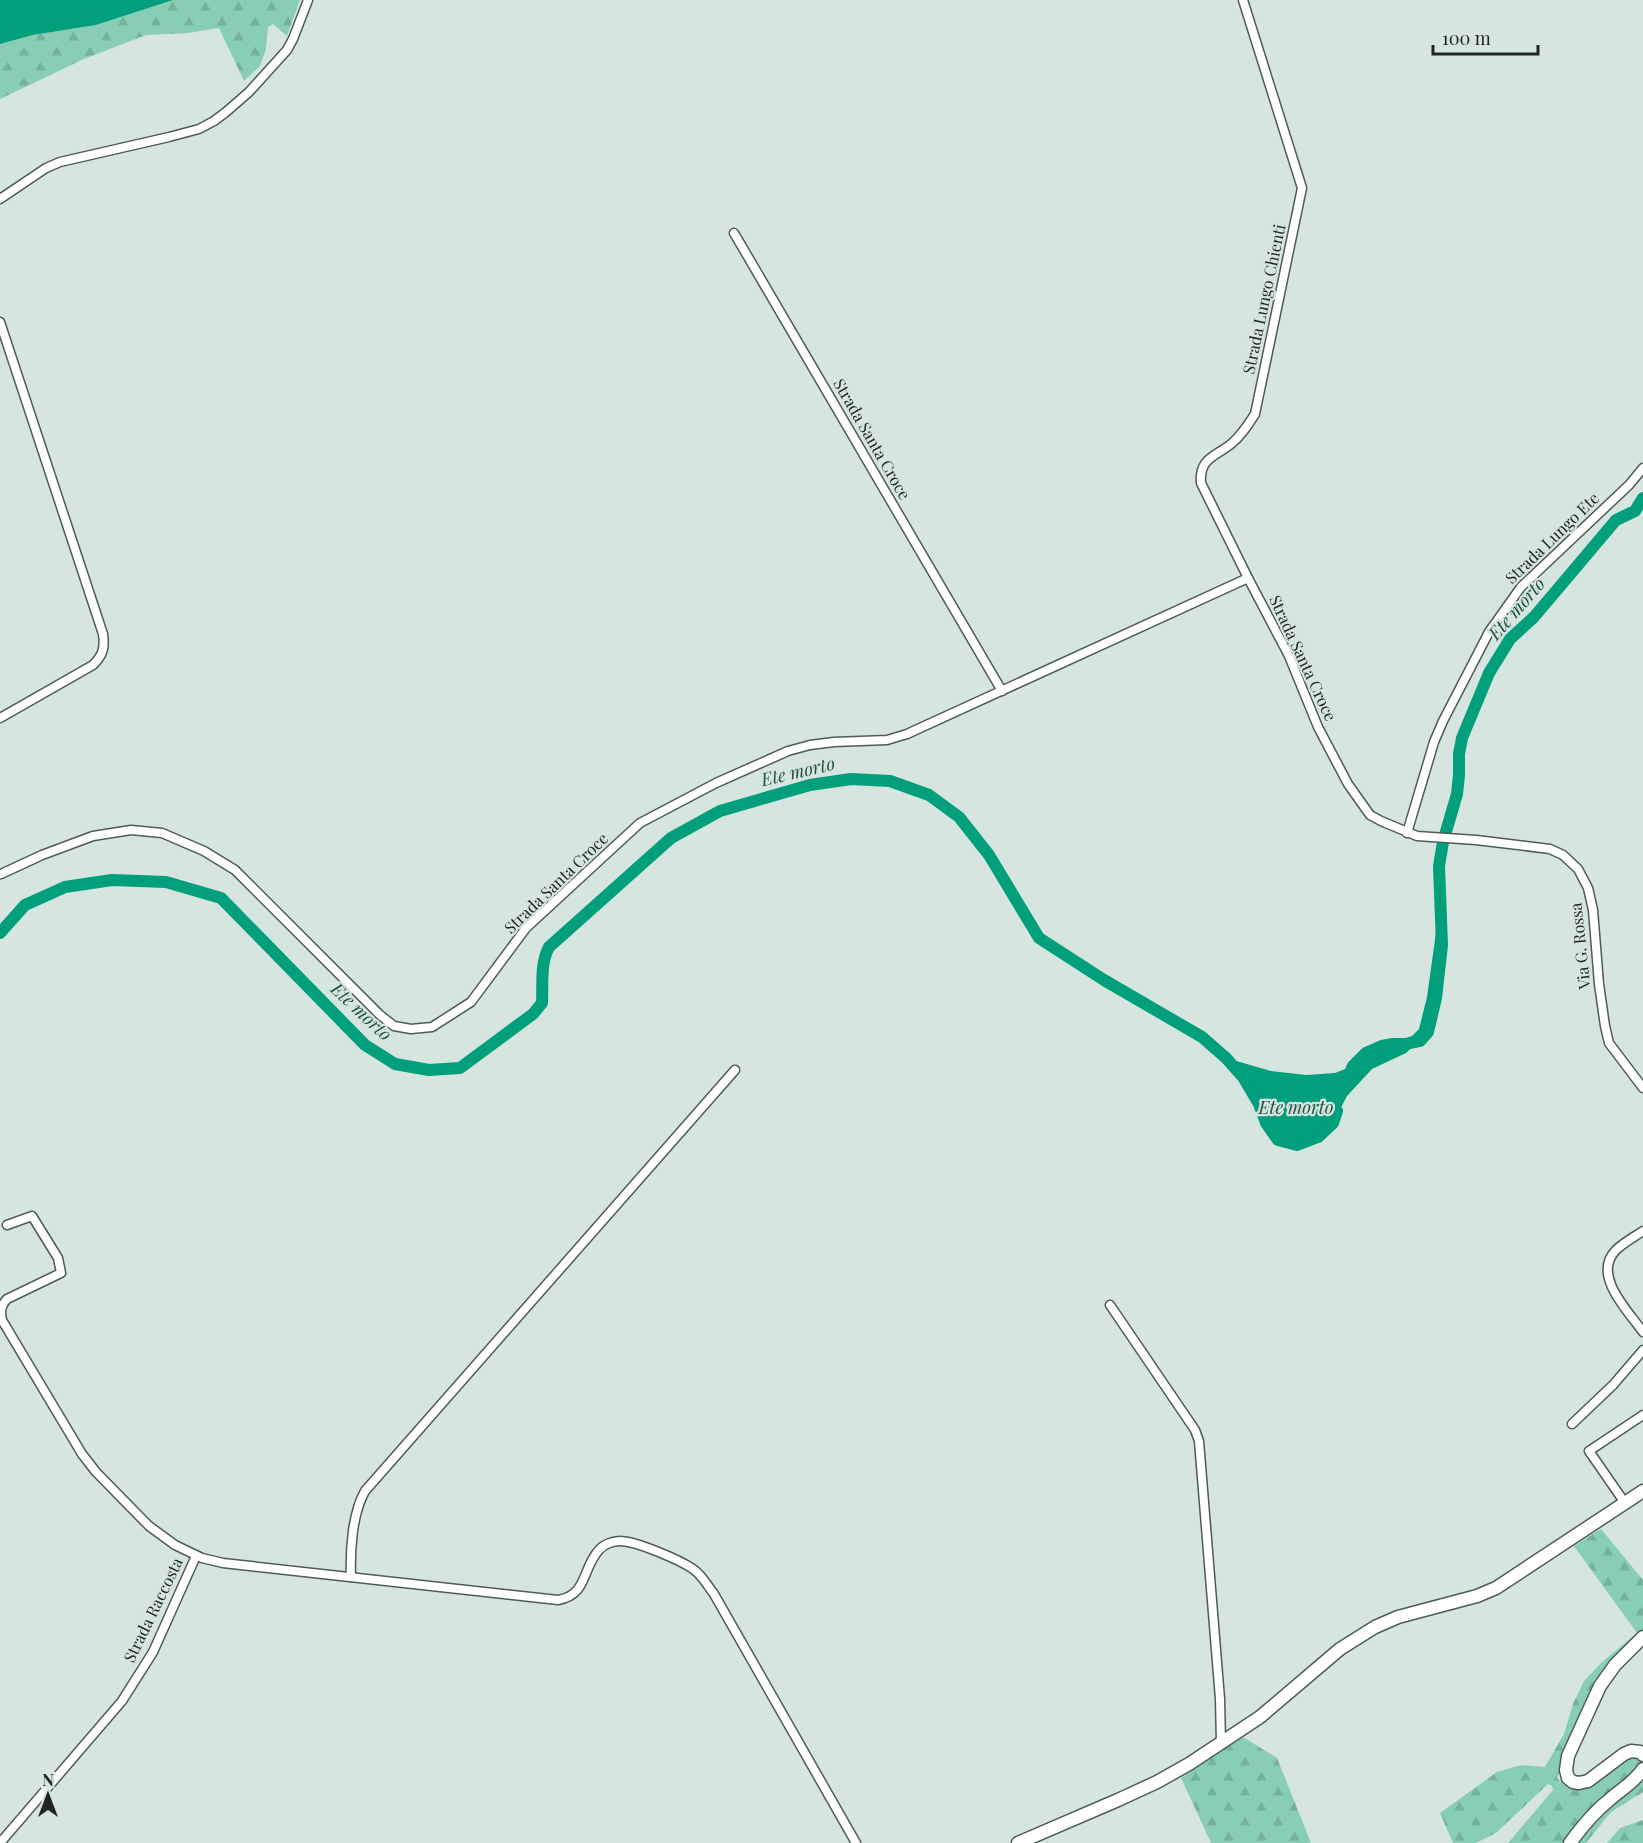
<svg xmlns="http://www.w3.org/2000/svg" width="1643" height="1843" viewBox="0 0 1643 1843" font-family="'Playfair Display',serif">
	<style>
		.forest { fill: url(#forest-firs) }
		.water { fill: #019f7c }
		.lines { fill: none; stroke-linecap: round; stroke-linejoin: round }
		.river { stroke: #019f7c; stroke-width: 12 }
		.street-casing { stroke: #4e5b56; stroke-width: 11 }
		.secondary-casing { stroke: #4e5b56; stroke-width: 15 }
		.street { stroke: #fff; stroke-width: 8 }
		.secondary { stroke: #fff; stroke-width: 12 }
		.labels { text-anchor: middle; stroke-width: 4.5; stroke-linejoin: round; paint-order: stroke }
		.street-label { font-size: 16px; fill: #202523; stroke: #d6e5df }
		.water-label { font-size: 18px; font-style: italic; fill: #1d5041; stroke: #d6e5df }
	</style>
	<defs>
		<pattern id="forest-firs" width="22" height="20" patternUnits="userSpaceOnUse" patternTransform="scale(1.5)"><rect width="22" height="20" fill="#88ceb5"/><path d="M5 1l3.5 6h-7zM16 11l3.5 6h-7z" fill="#75b19b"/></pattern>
	</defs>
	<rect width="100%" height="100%" fill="#d6e5df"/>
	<g class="forest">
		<polygon points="173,0 300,0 287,36 273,24 268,27 266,49 260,66 244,81 219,28 188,33 146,35 84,59 0,99 0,44 33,35 96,25"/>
		<polygon points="1601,1529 1643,1580 1643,1632 1613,1662 1557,1777 1559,1780 1570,1785 1628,1757 1635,1757 1639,1760 1640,1766 1564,1843 1508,1843 1553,1790 1552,1786 1548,1784 1496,1833 1476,1843 1453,1843 1440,1813 1497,1772 1521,1765 1545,1767 1564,1734 1573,1704 1584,1681 1602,1662 1637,1633 1574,1546"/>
		<polygon points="1243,1737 1277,1758 1311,1843 1211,1843 1181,1778"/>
		<polygon points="1643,1777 1643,1792 1611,1812 1586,1843 1577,1843 1596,1819"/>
		<polygon points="1643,1820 1643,1843 1607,1843 1620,1828"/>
	</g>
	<g class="water">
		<polygon points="0,0 173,0 96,25 33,35 0,44"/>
		<polygon points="1439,893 1442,919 1442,945 1436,998 1428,1032 1406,1053 1372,1069 1347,1096 1333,1123 1318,1137 1297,1145 1278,1140 1266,1123 1259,1104 1243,1077 1226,1058 1271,1071 1306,1075 1335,1073 1353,1066 1366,1053 1412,1036 1419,1029 1427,997 1437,925"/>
	</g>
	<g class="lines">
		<g class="river">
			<path d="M0 933 25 905 65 887 112 880 166 882 221 898 365 1045 395 1064 429 1070 460 1068 533 1014 542 1003C543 983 540 964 549 947L671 838 720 811 810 785 851 779 890 781 929 795 959 817 989 855 1039 938 1104 980 1202 1037 1226 1058 1243 1077 1259 1104 1266 1123 1278 1140 1297 1145 1318 1137 1333 1123 1337 1111"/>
			<polyline points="1349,1075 1353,1066 1366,1053 1382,1046 1393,1044 1406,1044 1420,1041 1428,1032 1436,998 1442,945 1439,866 1443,842 1457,794 1459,775 1459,754 1462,738 1489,673 1510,639 1534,617 1616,520 1635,511 1643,498"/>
		</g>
		<g class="street-casing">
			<g id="street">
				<path d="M1243 0 1302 188 1255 414C1248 425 1241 436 1231 444 1215 457 1199 458 1201 483L1248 578"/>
				<polyline points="0,199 46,168 60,162 169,137 199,129 214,121 226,112 249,92 287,50 293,39 308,0"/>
				<polyline points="734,233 1002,691"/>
				<path d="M0 322 103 634C105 648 103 655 93 665L0 718"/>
				<polyline points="1407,833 1434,742 1443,721 1489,632 1521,587 1629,485 1643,468"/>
				<polyline points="1,874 42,855 93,836 131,830 162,833 204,851 235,870 380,1015 394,1026 411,1029 432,1027 471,1002 526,928 640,823 716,783 788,751 810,745 834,742 887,740 907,734 1248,578 1289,656 1318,727 1348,784 1370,815 1381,821 1417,836 1476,840 1550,849 1563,855 1578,869 1588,888 1593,910 1599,984 1605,1026 1609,1043 1643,1088"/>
				<path d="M7 1225 32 1216 58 1258 61 1273 7 1299C1 1305 0 1311 2 1320L82 1454 96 1472 149 1526 175 1545 202 1558 223 1563 558 1600C588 1595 582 1568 599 1550 604 1544 613 1541 620 1541 636 1541 680 1560 693 1569 702 1575 707 1585 714 1594L856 1843"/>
				<path d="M1643 1231C1634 1237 1623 1243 1616 1250 1591 1275 1629 1312 1643 1332"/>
				<polyline points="1110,1305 1195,1430 1199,1441 1220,1699 1221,1742"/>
				<polyline points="1572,1424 1613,1385 1643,1350"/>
				<polyline points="1625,1503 1589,1451 1643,1415"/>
				<path d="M351 1577C350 1551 352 1514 365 1491L735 1070"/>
				<polyline points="0,1843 122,1701 153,1652 196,1556"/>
			</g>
		</g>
		<g class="secondary-casing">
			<g id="secondary">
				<polyline points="1643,1637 1615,1665 1600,1686 1568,1756 1566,1770 1568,1778 1573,1782 1579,1783 1588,1781 1624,1754 1631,1751 1640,1752 1643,1755"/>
				<polyline points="1018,1843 1118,1800 1157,1782 1189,1764 1260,1717 1340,1649 1375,1627 1398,1617 1477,1596 1496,1588 1643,1491"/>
				<path d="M1570 1843C1581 1828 1593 1813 1608 1801 1620 1790 1635 1782 1643 1769"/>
			</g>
		</g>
		<use href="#street" class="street"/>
		<use href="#secondary" class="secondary"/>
	</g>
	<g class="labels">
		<g class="street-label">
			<text transform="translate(1264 299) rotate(-78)" y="6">Strada Lungo Chienti</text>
			<text transform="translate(872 439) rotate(60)" y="6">Strada Santa Croce</text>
			<text transform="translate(1552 538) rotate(-44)" y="6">Strada Lungo Ete</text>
			<text transform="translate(1303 658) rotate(65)" y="6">Strada Santa Croce</text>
			<text transform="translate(556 883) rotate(-44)" y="6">Strada Santa Croce</text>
			<text transform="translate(1580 946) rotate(-96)" y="6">Via G. Rossa</text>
			<text transform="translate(153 1610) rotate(-64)" y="6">Strada Raccosta</text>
		</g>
		<g class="water-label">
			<text transform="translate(1517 609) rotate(-49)" y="6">Ete morto</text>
			<text transform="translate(798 772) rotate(-13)" y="6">Ete morto</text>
			<text transform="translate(361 1012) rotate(43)" y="6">Ete morto</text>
			<text x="1296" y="1114">Ete morto</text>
		</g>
	</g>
	<g transform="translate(48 1795)" stroke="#d6e5df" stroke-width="4.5" paint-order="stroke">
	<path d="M0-4.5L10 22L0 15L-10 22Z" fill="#202523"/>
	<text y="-9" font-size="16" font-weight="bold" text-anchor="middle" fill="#202523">N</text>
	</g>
	<path d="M1433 45v9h105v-9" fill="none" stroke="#202523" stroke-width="3"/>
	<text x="1442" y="45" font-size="18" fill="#202523" stroke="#d6e5df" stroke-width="4.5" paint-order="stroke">100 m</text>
</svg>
